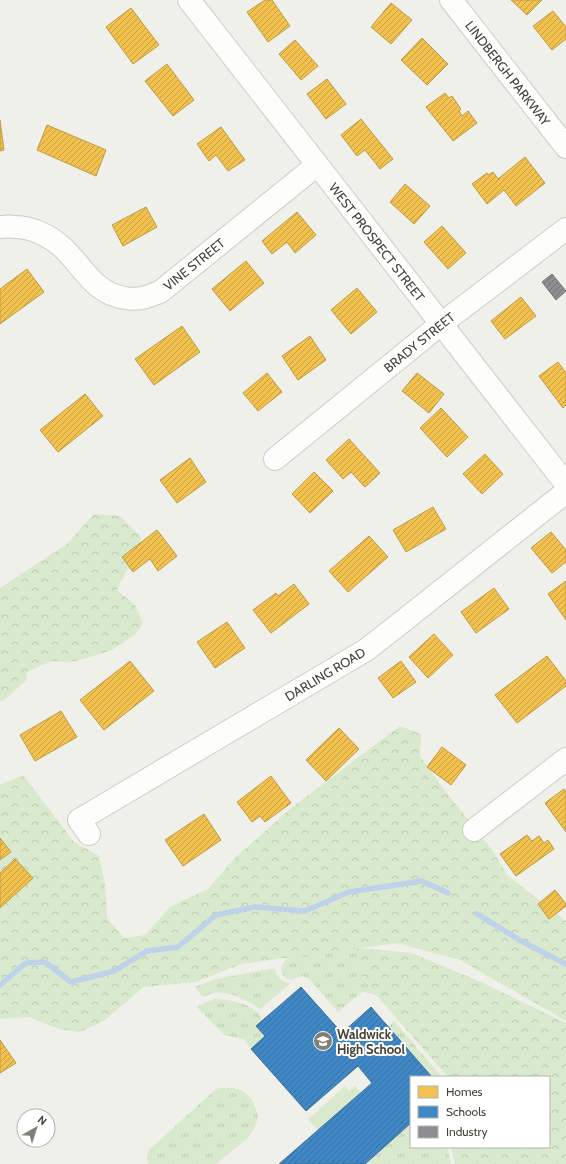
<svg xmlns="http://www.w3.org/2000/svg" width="566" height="1164" viewBox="0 0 566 1164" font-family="Cabin,sans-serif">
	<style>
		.grass { fill: url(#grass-tufts) }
		.forest { fill: url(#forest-crowns) }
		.garden { fill: #d9e9cd }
		.homes { fill: url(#homes-hatch); stroke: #be9b47 }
		.schools { fill: url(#schools-hatch); stroke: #41739a }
		.industry { fill: url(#industry-hatch); stroke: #777677 }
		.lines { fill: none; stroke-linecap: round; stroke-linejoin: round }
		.stream { stroke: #bed2ea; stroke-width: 5.5 }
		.minor-casing { stroke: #ccccc7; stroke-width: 24 }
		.minor { stroke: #fdfdfc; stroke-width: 22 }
		.labels { text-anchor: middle; stroke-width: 4; stroke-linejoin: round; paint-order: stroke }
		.street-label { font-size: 13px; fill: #454237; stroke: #fff }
		.poi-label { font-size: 13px; font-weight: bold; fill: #454237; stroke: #fff; text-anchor: start }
	</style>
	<defs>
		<pattern id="grass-tufts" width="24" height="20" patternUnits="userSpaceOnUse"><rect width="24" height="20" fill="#d9e9cd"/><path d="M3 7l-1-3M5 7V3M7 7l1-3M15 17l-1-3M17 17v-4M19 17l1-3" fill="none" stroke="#bcc9b1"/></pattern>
		<pattern id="forest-crowns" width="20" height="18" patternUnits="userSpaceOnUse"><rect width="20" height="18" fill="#d9e9cd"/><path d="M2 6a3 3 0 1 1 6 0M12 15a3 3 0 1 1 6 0" fill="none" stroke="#bcc9b1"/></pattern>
		<pattern id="homes-hatch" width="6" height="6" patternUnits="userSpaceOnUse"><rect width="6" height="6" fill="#f2c14e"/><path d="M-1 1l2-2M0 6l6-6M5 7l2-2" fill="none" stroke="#c69e42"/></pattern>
		<pattern id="schools-hatch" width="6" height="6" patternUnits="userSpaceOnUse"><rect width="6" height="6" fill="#3f88c5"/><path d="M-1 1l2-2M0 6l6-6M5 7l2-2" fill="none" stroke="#3771a1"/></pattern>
		<pattern id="industry-hatch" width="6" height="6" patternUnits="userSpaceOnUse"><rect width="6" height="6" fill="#8d8d92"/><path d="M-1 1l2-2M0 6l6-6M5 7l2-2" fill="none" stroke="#757578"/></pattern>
	</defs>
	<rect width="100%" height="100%" fill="#f0f0eb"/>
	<g class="grass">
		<path d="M358 948 360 973 377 996 372 993 362 992 338 1012 309 979C302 974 301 977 294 979 286 982 279 973 282 966 283 963 286 960 287 957Z"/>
		<path d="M270 969H275C277 978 282 982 291 983L260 1009C247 1000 229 990 212 993 209 994 206 996 203 997L195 987 216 979Z"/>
		<path d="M215 999C230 999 256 1004 262 1020 264 1025 264 1031 265 1036L251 1049 244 1039 224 1035 197 1007 206 1002Z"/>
		<polygon points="394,1021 442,1077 432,1077 388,1027"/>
		<path d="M219 1088H233L241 1090 251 1098 257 1112 258 1118 255 1126 249 1137 216 1164H149C145 1158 147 1153 151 1148L215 1090Z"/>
		<polygon points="411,1123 411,1147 447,1147 451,1164 365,1164"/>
	</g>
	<g class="forest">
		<polygon points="94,514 120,516 141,537 138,556 125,573 117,590 135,605 143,623 136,634 112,650 84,659 70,662 52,661 26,672 27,680 3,701 0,701 0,588 67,544"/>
		<polygon points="400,726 421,734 420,756 446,792 493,851 507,875 566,921 566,1021 460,960 397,943 360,948 412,953 481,982 566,1023 566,1164 455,1164 451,1147 549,1147 549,1077 448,1077 377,996 360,973 357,948 241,964 196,982 144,987 105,1020 80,1032 59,1029 29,1017 0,1019 0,785 23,775 74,842 99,856 105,884 107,918 124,938 145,935 171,906 208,889 235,858 291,808"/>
	</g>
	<polygon class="garden" points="345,1086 349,1091 355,1086 361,1093 318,1130 308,1119"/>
	<g class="homes">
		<polygon points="265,0 272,0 290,26 268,42 247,12"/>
		<polygon points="511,0 542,0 527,15"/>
		<polygon points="391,3 412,20 391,44 371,27"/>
		<polygon points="131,8 159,45 133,64 106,27"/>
		<polygon points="553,11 566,27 566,39 552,50 533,26"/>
		<polygon points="422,38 448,64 427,85 401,60"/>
		<polygon points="295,40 318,66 301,80 279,54"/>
		<polygon points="167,64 194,100 173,116 145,81"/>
		<polygon points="327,79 346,104 326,119 307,94"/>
		<polygon points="445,93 449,98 452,96 461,109 459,111 462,116 468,111 477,123 453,141 426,107"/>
		<polygon points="361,119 393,159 380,169 365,150 357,156 341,135"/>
		<polygon points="0,120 4,150 0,151"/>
		<polygon points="47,125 106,150 96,176 37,150"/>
		<polygon points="221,127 245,160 228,171 216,155 209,161 197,144"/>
		<polygon points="525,157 545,183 516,206 504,190 487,204 472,184 487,173 488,175 493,172 498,179"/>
		<polygon points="405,184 430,206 414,224 390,202"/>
		<polygon points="146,207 157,227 123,246 112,225"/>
		<polygon points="297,212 316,235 295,253 287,242 272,254 262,241"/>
		<polygon points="442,226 466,253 448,269 424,242"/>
		<polygon points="246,261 264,283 230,311 212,289"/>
		<polygon points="27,269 44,292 0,324 0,289"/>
		<polygon points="357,288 377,312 351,334 331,310"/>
		<polygon points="521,297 536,316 505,339 491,321"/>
		<polygon points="182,326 200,352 154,385 135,359"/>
		<polygon points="310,336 326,360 298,380 282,356"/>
		<polygon points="558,362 566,373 566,405 563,408 539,376"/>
		<polygon points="267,373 282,392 258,411 243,393"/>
		<polygon points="417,373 444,394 429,413 402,391"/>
		<polygon points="85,394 103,416 58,452 40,430"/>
		<polygon points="441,408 468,437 447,457 420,428"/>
		<polygon points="349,439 380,473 365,487 351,472 343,479 326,460"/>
		<polygon points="485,454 503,474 482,494 463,474"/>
		<polygon points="190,458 206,482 177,503 160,480"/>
		<polygon points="314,472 333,491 310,513 292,494"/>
		<polygon points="433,507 446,529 406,552 393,530"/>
		<polygon points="157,530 177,556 158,571 150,559 133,572 122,557"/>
		<polygon points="551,532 566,550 566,562 552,573 531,548"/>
		<polygon points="369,536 388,557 348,592 329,571"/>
		<polygon points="566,581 566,620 548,594"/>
		<polygon points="294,584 309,604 271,633 253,610 276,593 278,596"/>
		<polygon points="494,588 509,609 476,633 461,612"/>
		<polygon points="227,622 245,648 215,668 197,642"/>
		<polygon points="434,634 453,655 428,678 409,657"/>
		<polygon points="547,656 566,681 566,686 517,723 495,695"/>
		<polygon points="130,661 154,691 104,730 80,700"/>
		<polygon points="401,661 416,682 393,698 378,678"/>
		<polygon points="61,711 77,737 35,761 20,735"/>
		<polygon points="339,728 359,749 326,781 306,760"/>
		<polygon points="442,747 466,765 451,785 427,767"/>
		<polygon points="271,776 291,803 265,822 260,816 252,822 237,802"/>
		<polygon points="564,789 566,792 566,832 545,803"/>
		<polygon points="204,814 221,840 183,866 165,840"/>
		<polygon points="527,835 532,841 539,836 544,843 548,840 554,849 516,876 500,854"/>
		<polygon points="0,838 11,852 0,860"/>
		<polygon points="15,859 33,878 0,908 0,873"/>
		<polygon points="555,890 566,904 566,906 549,919 538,904"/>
		<polygon points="0,1040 16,1063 0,1073"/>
	</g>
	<polygon class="schools" points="301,987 342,1033 371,1007 432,1077 411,1077 411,1123 365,1164 279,1164 372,1083 358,1066 306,1111 251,1049 265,1036 256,1026"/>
	<polygon class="industry" points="552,274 566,291 556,300 542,282"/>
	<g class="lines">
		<g class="stream">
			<polyline points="477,914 523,942 566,964"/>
			<polyline points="0,985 26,963 45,962 71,982 114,971 147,951 178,947 216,915 255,907 305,911 349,892 422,881 448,893"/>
		</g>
		<g class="minor-casing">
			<g id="minor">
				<polyline points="189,0 566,484"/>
				<polyline points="451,0 566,147"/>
				<path d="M0 227C5 227 10 226 15 227 32 227 50 236 62 247 84 267 93 293 125 298 131 299 140 299 146 297 151 296 156 293 160 292L317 165"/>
				<polyline points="275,459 441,324 566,229"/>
				<polyline points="474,830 566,759"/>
				<polyline points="89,834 79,820 366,650 398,625 566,492"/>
			</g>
		</g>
		<use href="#minor" class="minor"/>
	</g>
	<defs>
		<g id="school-disc" transform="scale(1)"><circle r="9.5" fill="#817f76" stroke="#fff"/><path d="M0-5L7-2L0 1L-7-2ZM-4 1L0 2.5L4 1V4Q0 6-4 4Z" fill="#fff"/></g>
	</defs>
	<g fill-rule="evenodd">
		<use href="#school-disc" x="323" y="1041"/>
	</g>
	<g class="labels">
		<g class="street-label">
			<text transform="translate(508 73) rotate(52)" y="5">LINDBERGH PARKWAY</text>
			<text transform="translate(377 242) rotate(52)" y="5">WEST PROSPECT STREET</text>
			<text transform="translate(194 264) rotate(-39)" y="5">VINE STREET</text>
			<text transform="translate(419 342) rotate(-39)" y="5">BRADY STREET</text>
			<text transform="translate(325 674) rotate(-31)" y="5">DARLING ROAD</text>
		</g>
		<g class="poi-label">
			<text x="337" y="1039">Waldwick<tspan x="337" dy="15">High School</tspan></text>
		</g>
	</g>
	<rect x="410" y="1076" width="140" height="72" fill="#ffffff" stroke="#b5b3af"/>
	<rect x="418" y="1086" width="20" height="12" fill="#f2c14e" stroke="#b5b3af"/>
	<text x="446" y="1096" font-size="12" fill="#454237">Homes</text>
	<rect x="418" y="1106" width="20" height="12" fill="#3f88c5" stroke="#b5b3af"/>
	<text x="446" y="1116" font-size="12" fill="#454237">Schools</text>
	<rect x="418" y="1126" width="20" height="12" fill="#8d8d92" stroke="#b5b3af"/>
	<text x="446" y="1136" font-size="12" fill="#454237">Industry</text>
	<g transform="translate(36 1128) rotate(39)"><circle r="19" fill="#ffffff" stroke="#b5b3af"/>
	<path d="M0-3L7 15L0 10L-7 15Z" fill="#817f76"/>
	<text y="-6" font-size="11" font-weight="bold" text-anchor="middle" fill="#454237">N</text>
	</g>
</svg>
